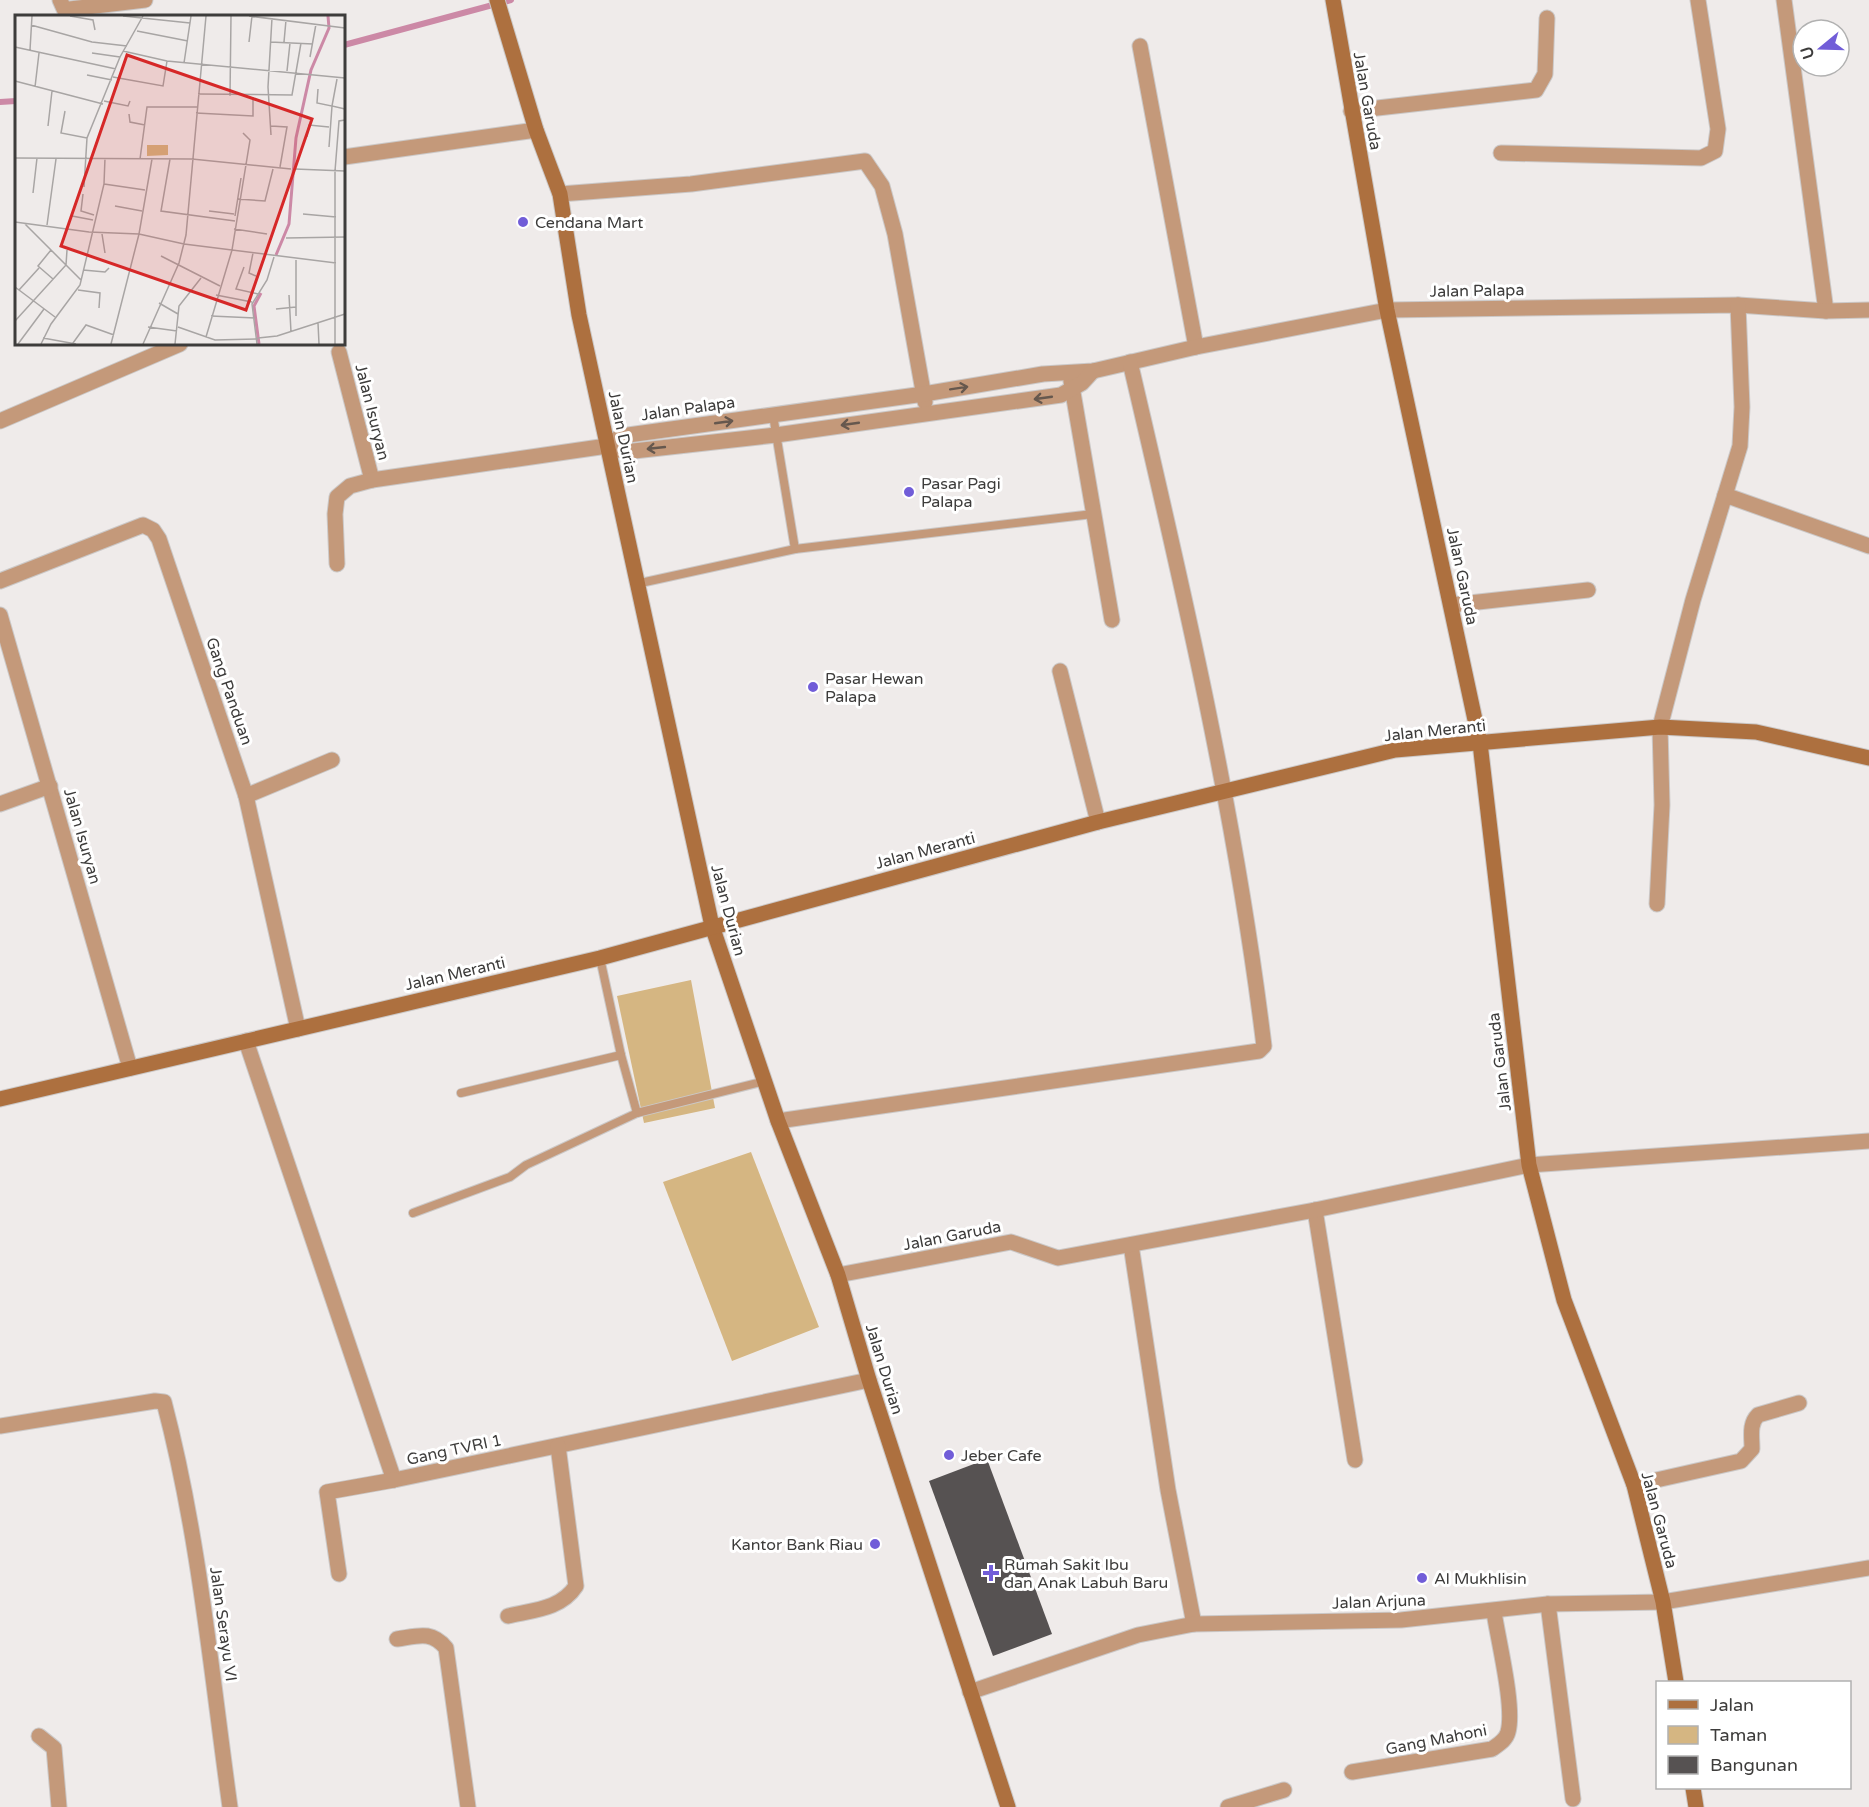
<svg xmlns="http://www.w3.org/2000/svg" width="1869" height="1807" viewBox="0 0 1869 1807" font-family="'Varela Round',sans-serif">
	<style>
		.green { fill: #d5b682 }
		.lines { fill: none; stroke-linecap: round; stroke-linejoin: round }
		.stream { stroke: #cc89a6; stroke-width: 6 }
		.building { fill: #565252 }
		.lane-casing { stroke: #cbc8c7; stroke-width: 10 }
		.street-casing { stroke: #cbc8c7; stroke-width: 17 }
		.secondary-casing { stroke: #cbc8c7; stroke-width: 17 }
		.lane { stroke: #c4997a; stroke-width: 8 }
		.street { stroke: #c4997a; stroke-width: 15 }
		.secondary { stroke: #ad703f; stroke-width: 15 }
		.oneway { stroke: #66584e }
		.poi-dot { fill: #715dd8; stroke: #fff; stroke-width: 2 }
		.labels { text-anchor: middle; stroke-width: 6; stroke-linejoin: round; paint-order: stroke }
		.street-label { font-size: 16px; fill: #3d3c3b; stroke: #fff }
		.poi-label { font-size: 16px; fill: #3d3c3b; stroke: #fff; text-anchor: start }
		.inset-river { fill: none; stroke: #cc89a6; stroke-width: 3 }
		.inset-road { fill: none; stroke: #a8a5a4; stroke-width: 1.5 }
		.view { fill: #d62828; fill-opacity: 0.15; stroke: #d62828; stroke-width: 3 }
		.inset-edge { fill: none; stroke: #3d3c3b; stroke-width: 3 }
	</style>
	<rect width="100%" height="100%" fill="#efebea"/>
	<g class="green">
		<polygon points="691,980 715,1108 644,1123 617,996"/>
		<polygon points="751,1152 819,1327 732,1361 663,1182"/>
	</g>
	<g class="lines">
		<g class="stream">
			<polyline points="344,45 511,0"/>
			<polyline points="0,102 16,101"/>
		</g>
	</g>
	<polygon class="building" points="987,1459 1052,1634 993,1656 929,1481"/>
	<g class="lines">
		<g class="lane-casing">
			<g id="lane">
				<polyline points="773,415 795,549"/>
				<polyline points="636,584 795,549 1093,514"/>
				<polyline points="600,958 621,1055 637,1113"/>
				<polyline points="461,1093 621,1055"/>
				<polyline points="413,1213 510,1177 526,1165 637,1113 765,1081"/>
			</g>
		</g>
		<g class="street-casing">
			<g id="street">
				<polyline points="60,0 64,9 70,9 145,0"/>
				<polyline points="1784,0 1826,311"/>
				<polyline points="1140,46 1196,347"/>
				<polyline points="1351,111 1536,90 1545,74 1547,18"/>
				<polyline points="1501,153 1701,158 1715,151 1718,129 1698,0"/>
				<polyline points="344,157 536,130"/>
				<polyline points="560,194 691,184 865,161 882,186 895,234 925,402"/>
				<polyline points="339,352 372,480"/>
				<polyline points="1071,381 1112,620"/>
				<polyline points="0,421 180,344"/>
				<polyline points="607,446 621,436 924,394 1043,374 1093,371 1196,347 1387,310 1738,305 1826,311 1869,310"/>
				<polyline points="1725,495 1869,546"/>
				<polyline points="337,564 335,514 337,497 350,486 372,480 607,446 625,452 776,435 1061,395 1082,383 1093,371"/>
				<polyline points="0,581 143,525 153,530 159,539 246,796 298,1029"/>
				<polyline points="1451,605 1588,590"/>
				<polyline points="0,615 130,1068"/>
				<polyline points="1060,671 1098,822"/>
				<polyline points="246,796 332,760"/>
				<polyline points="0,804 50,786"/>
				<polyline points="1657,904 1662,805 1660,727 1693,600 1740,446 1742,407 1738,305"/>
				<polyline points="246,1041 394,1480 869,1380"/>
				<path d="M778 1121 1259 1051 1264 1046C1236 815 1183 588 1130 362"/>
				<polyline points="1315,1210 1355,1460"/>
				<polyline points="1131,1245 1168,1490 1194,1624"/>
				<polyline points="838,1275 1011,1242 1058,1258 1315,1210 1529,1165 1869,1141"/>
				<path d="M0 1426 155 1401 164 1402C199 1535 211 1671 230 1807"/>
				<path d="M1634 1485 1741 1461 1752 1449C1752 1436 1749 1424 1758 1415L1799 1403"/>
				<polyline points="339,1574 327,1492 394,1480"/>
				<polyline points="1548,1604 1573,1799"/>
				<path d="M508 1616C534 1610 561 1609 576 1586L558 1446"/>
				<path d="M397 1639C418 1636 431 1630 446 1648L468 1807"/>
				<polyline points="970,1692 1138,1635 1194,1624 1401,1620 1548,1604 1663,1602 1869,1568"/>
				<polyline points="39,1736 54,1748 59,1807"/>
				<path d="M1352 1772 1492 1749C1499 1744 1506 1740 1508 1732 1515 1707 1498 1640 1494 1612"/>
				<polyline points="1228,1807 1284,1790"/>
			</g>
		</g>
		<g class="secondary-casing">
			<g id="secondary">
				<polyline points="497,0 536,130 560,194 579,315 712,926 778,1121 838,1275 869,1380 1008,1807"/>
				<polyline points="1333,0 1387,310 1480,743 1529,1165 1564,1300 1634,1485 1663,1602 1676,1682"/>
				<polyline points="0,1099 600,958 1098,822 1395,750 1660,727 1756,732 1869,758"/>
				<polyline points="1693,1788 1696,1807"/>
			</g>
		</g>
		<use href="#lane" class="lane"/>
		<use href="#street" class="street"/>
		<use href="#secondary" class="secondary"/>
	</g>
	<defs><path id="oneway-shaft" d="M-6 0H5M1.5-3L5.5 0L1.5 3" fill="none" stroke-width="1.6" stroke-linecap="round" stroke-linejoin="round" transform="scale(1.5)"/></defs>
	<g class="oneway">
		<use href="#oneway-shaft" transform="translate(959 388) rotate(-9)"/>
		<use href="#oneway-shaft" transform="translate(1043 398) rotate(172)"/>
		<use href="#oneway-shaft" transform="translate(724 422) rotate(-8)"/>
		<use href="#oneway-shaft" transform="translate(850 424) rotate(172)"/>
		<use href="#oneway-shaft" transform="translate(656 448) rotate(174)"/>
	</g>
	<g class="poi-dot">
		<circle cx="523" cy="222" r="6"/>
		<circle cx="909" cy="492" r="6"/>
		<circle cx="813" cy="687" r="6"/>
		<circle cx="949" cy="1455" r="6"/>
		<circle cx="875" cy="1544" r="6"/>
		<path d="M988 1564h6v6h6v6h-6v6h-6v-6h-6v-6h6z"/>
		<circle cx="1422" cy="1578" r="6"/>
	</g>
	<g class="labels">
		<g class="street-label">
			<text transform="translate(1368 101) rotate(80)" y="6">Jalan Garuda</text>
			<text transform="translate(1477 290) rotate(-1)" y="6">Jalan Palapa</text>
			<text transform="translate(688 408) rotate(-8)" y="6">Jalan Palapa</text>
			<text transform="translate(373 412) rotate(76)" y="6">Jalan Isuryan</text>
			<text transform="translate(624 437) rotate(78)" y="6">Jalan Durian</text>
			<text transform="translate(1463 576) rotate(78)" y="6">Jalan Garuda</text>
			<text transform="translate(230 691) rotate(71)" y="6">Gang Panduan</text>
			<text transform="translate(1435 730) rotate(-6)" y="6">Jalan Meranti</text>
			<text transform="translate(83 836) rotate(74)" y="6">Jalan Isuryan</text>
			<text transform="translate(925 850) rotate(-15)" y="6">Jalan Meranti</text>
			<text transform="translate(729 910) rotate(75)" y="6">Jalan Durian</text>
			<text transform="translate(455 973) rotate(-13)" y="6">Jalan Meranti</text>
			<text transform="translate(1499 1062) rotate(-97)" y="6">Jalan Garuda</text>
			<text transform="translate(952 1235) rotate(-11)" y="6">Jalan Garuda</text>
			<text transform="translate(885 1369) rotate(73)" y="6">Jalan Durian</text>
			<text transform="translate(454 1449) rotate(-12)" y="6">Gang TVRI 1</text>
			<text transform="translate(1660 1520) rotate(75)" y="6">Jalan Garuda</text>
			<text transform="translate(1379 1601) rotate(-2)" y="6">Jalan Arjuna</text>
			<text transform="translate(224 1624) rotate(82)" y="6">Jalan Serayu VI</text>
			<text transform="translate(1436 1739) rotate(-11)" y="6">Gang Mahoni</text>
		</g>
		<g class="poi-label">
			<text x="535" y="228">Cendana Mart</text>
			<text x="921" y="489">Pasar Pagi<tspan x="921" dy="18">Palapa</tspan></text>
			<text x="825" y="684">Pasar Hewan<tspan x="825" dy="18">Palapa</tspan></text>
			<text x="961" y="1461">Jeber Cafe</text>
			<text x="863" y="1550" text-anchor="end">Kantor Bank Riau</text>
			<text x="1004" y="1570">Rumah Sakit Ibu<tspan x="1004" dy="18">dan Anak Labuh Baru</tspan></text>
			<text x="1434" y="1584">Al Mukhlisin</text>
		</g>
	</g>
	<g transform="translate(15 15)">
		<rect width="330" height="330" fill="#efebea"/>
		<path d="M132 130H153V140L132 141Z" fill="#d5b682"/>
		<path class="inset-river" d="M261 240 274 209 281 123 296 55 314 13 313 1M244 329 239 291 246 278"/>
		<path class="inset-road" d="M55 1 78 5 80 15M108 1 175 8M234 1 330 13M16 10 77 27 112 31M122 16 173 26M234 27 237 1M255 27 298 29M269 27 271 5M0 32 101 54M15 35 17 1M108 36 152 46 330 63M77 38 105 42M295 42 301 9M169 48 176 1M272 56 275 28M72 60 97 65M98 62 148 71 152 46M322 64 317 91 330 94M0 66 88 89M20 72 24 38M303 74 302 88 317 91 314 132M183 79 277 80 286 28M215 81 216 1M89 86 113 91 115 86M50 96 46 118 72 123M181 98 238 101V82M114 99 115 107 130 110M33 111 37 76M256 111 272 112 265 152M256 120 253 72 257 3M292 122 294 110 314 112M0 143 177 144 276 154M125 144 132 92H182M155 144 146 196 220 206M280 154 330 156M89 169 130 175M69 172 72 123 105 42 128 1M18 178 22 143M68 179 66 196 79 200M222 184 250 186 258 154M100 191 127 196M194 196 219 199M288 199 321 202M57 201 78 205M220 201 226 163M0 207 74 217 124 219 169 229 321 248M10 209 66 265M32 210 41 144M219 214 252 219M87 219 90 238M271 223 330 222M36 235 23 251 38 264M238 238 234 258 241 261M146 241 205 271M229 252 221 274 243 279M68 255 90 257 94 253M0 272 40 302M4 275 24 253M63 275 85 278 84 293M201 280 237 287M274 280 276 317M144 288 163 299M261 294 281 292M196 301 240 303M281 301V245M0 306 51 250 52 235M303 308 304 329M133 312 162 316M163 312 200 325 243 324M191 322 217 235 235 125 228 118M28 323 61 329M243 323 262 321 330 299M58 328 71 310 99 320M3 329 29 294M26 329 36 309 65 270 89 169 90 143M96 329 124 219 137 144M128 329 164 248 171 220 191 1M160 329 164 291 186 263M242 329 237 289 252 265 259 242M320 329V156L324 106 330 105"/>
		<path class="view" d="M112 40 297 104 231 295 46 231Z"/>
		<rect width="330" height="330" class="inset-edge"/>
	</g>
	<rect x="1656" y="1681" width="195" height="108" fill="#ffffff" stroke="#b1b1b1" stroke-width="1.5"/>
	<rect x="1668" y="1700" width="30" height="9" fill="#ad703f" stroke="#b1b1b1" stroke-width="1.5"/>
	<text x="1710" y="1711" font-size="18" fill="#3d3c3b">Jalan</text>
	<rect x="1668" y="1726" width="30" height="18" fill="#d5b682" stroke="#b1b1b1" stroke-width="1.5"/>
	<text x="1710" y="1741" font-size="18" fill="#3d3c3b">Taman</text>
	<rect x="1668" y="1756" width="30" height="18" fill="#565252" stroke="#b1b1b1" stroke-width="1.5"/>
	<text x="1710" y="1771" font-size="18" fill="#3d3c3b">Bangunan</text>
	<g transform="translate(1821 48) rotate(251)"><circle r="28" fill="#ffffff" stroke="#b1b1b1" stroke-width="1.5"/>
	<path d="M0-4.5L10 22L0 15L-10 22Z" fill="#715dd8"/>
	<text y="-9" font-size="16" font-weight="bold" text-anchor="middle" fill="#3d3c3b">U</text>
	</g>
</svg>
